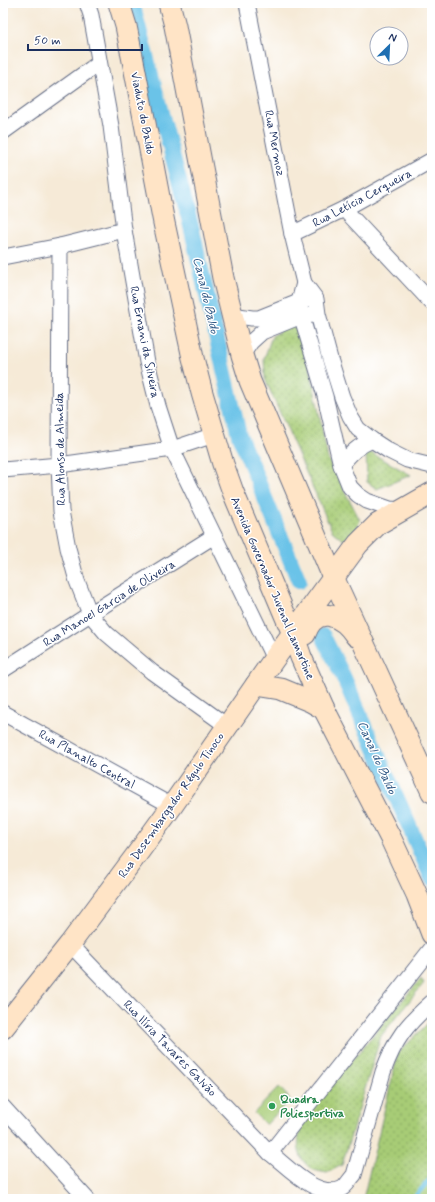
<svg xmlns="http://www.w3.org/2000/svg" width="435" height="1202" viewBox="0 0 435 1202" font-family="Mynerve,sans-serif">
	<style>
		.grass { fill: #a7cc76; stroke: #617e6a }
		.park { fill: url(#park-dots); stroke: #617e6a }
		.lines { fill: none; stroke-linecap: round; stroke-linejoin: round }
		.stream { stroke: #6bc3e8; stroke-width: 4.5 }
		.canal { stroke: #6bc3e8; stroke-width: 16 }
		.street-casing { stroke: #687088; stroke-width: 17 }
		.secondary-casing { stroke: #687088; stroke-width: 23 }
		.street { stroke: #fff; stroke-width: 15 }
		.secondary { stroke: #ffe4c6; stroke-width: 21 }
		.leisure-dot { fill: #2e9e5b; stroke: #fff; stroke-width: 1.5 }
		.labels { text-anchor: middle; stroke-width: 3; stroke-linejoin: round; paint-order: stroke }
		.street-label { font-size: 12px; fill: #1b2f5e; stroke: #fff }
		.leisure-label { font-size: 12px; font-weight: bold; fill: #27864d; stroke: #fff; text-anchor: start }
		.water-label { font-size: 13px; font-style: italic; fill: #335b87; stroke: #fff }
	</style>
	<defs>
		<pattern id="park-dots" width="8" height="8" patternUnits="userSpaceOnUse"><rect width="8" height="8" fill="#a7cc76"/><path d="M2 2h.1M6 6h.1" fill="none" stroke="#87a664" stroke-width="1.8" stroke-linecap="round"/></pattern>
	</defs>
	<rect width="100%" height="100%" fill="#fff"/>
	<filter id="ink" filterUnits="userSpaceOnUse"><feTurbulence type="fractalNoise" baseFrequency=".025" numOctaves="2"/><feDisplacementMap in="SourceGraphic" scale="8" xChannelSelector="R" yChannelSelector="G"/><feConvolveMatrix kernelMatrix="1 2 1 2 8 2 1 2 1" color-interpolation-filters="sRGB"/></filter>
	<filter id="wash" filterUnits="userSpaceOnUse"><feTurbulence type="fractalNoise" baseFrequency=".012" numOctaves="4" result="noise"/><feDisplacementMap in="SourceGraphic" scale="16" xChannelSelector="R" yChannelSelector="G"/><feGaussianBlur stdDeviation="0.9" result="paint"/><feColorMatrix in="noise" values="0 0 0 0 0 0 0 0 0 0 0 0 0 0 0 0 0 1.4 0 .05"/><feComposite in="paint" operator="in"/></filter>
	<g filter="url(#wash)">
		<rect width="100%" height="100%" fill="#f6ead7"/>
		<polygon class="grass" points="279,1087 290,1099 266,1125 254,1113"/>
		<g class="park">
			<polygon points="289,326 303,331 328,459 360,520 355,533 343,540 332,531 265,379 264,359 272,336"/>
			<polygon points="366,450 411,475 377,489 367,482"/>
			<path d="M421 978 424 983 381 1036 342 1165 327 1173C322 1172 313 1171 309 1167 294 1155 298 1137 302 1120Z"/>
			<polygon points="432,1019 432,1199 363,1199 398,1053"/>
		</g>
		<g class="lines">
			<polyline class="stream" points="413,1199 432,1177"/>
			<g class="canal">
				<polyline points="132,3 191,226 239,435 299,581"/>
				<polyline points="323,636 343,676 432,878"/>
			</g>
		</g>
	</g>
	<g filter="url(#ink)">
		<g class="lines">
			<g class="street-casing">
				<g id="street">
					<polyline points="87,3 91,15 111,126 124,230 147,362 158,406 172,449 274,659"/>
					<polyline points="247,3 292,234 304,283 316,299 318,314 330,359 342,397 350,416 358,429 372,440 389,451 407,460 432,466"/>
					<polyline points="3,132 99,63"/>
					<polyline points="344,209 432,303"/>
					<polyline points="292,234 344,209 432,160"/>
					<polyline points="60,246 59,465 61,511 68,548 77,581 90,614 106,633 152,672 227,726"/>
					<polyline points="3,257 60,246 124,230"/>
					<polyline points="304,283 299,302 302,318 325,396 341,465 346,477 350,487 358,495 367,501 390,509 402,510"/>
					<polyline points="232,315 252,318 259,318 299,302 308,300"/>
					<polyline points="242,355 251,342 262,332 294,319 312,315"/>
					<path d="M341 465C351 453 358 446 372 440"/>
					<polyline points="3,470 59,465 172,449 214,435"/>
					<polyline points="3,670 90,614 214,536"/>
					<polyline points="3,713 172,806"/>
					<path d="M70 944 270 1153C288 1167 317 1199 341 1189 346 1187 350 1179 354 1175L383 1072C395 1039 406 1025 432 1002"/>
					<polyline points="3,1107 87,1199"/>
					<polyline points="270,1153 432,948"/>
				</g>
			</g>
			<g class="secondary-casing">
				<g id="secondary">
					<polyline points="119,3 126,26 135,71 164,223 193,358 202,393 223,464 233,492 293,634 301,657 324,709 391,839 417,895 432,934"/>
					<polyline points="169,3 175,26 223,278 242,355 250,381 333,577 432,792"/>
					<path d="M305 634C316 603 342 615 356 636"/>
					<polyline points="256,685 281,689 310,701 324,709"/>
					<polyline points="3,1028 70,944 140,850 172,806 274,659 358,544 378,524 432,493"/>
				</g>
			</g>
			<use href="#street" class="street"/>
			<use href="#secondary" class="secondary"/>
		</g>
	</g>
	<circle class="leisure-dot" cx="272" cy="1106" r="4"/>
	<g class="labels">
		<g class="street-label">
			<text transform="translate(143 113) rotate(79)" y="4">Viaduto do Baldo</text>
			<text transform="translate(275 143) rotate(79)" y="4">Rua Mermoz</text>
			<text transform="translate(362 198) rotate(-28)" y="4">Rua Letícia Cerqueira</text>
			<text transform="translate(145 342) rotate(79)" y="4">Rua Ernani da Silveira</text>
			<text transform="translate(60 449) rotate(-91)" y="4">Rua Alonso de Almeida</text>
			<text transform="translate(273 588) rotate(67)" y="4">Avenida Governador Juvenal Lamartine</text>
			<text transform="translate(109 603) rotate(-32)" y="4">Rua Manoel Garcia de Oliveira</text>
			<text transform="translate(87 759) rotate(29)" y="4">Rua Planalto Central</text>
			<text transform="translate(171 805) rotate(-55)" y="4">Rua Desembargador Régulo Tinoco</text>
			<text transform="translate(170 1048) rotate(46)" y="4">Rua Ilíria Tavares Galvão</text>
		</g>
		<g class="leisure-label">
			<text x="280" y="1103">Quadra<tspan x="280" dy="14">Poliesportiva</tspan></text>
		</g>
		<g class="water-label">
			<text transform="translate(207 295) rotate(77)" y="5">Canal do Baldo</text>
			<text transform="translate(378 757) rotate(66)" y="5">Canal do Baldo</text>
		</g>
	</g>
	<rect width="435" height="1202" fill="none" stroke="#fff" stroke-width="16"/>
	<g transform="translate(389 46) rotate(24)"><circle r="19" fill="#ffffff" stroke="#a4acbf"/>
	<path d="M0-3L7 15L0 10L-7 15Z" fill="#1f6fb2"/>
	<text y="-6" font-size="11" font-weight="bold" text-anchor="middle" fill="#1b2f5e">N</text>
	</g>
	<path d="M28 44v6h114v-6" fill="none" stroke="#1b2f5e" stroke-width="2"/>
	<text x="34" y="44" font-size="12" fill="#1b2f5e" stroke="#ffffff" stroke-width="3" paint-order="stroke">50 m</text>
</svg>
